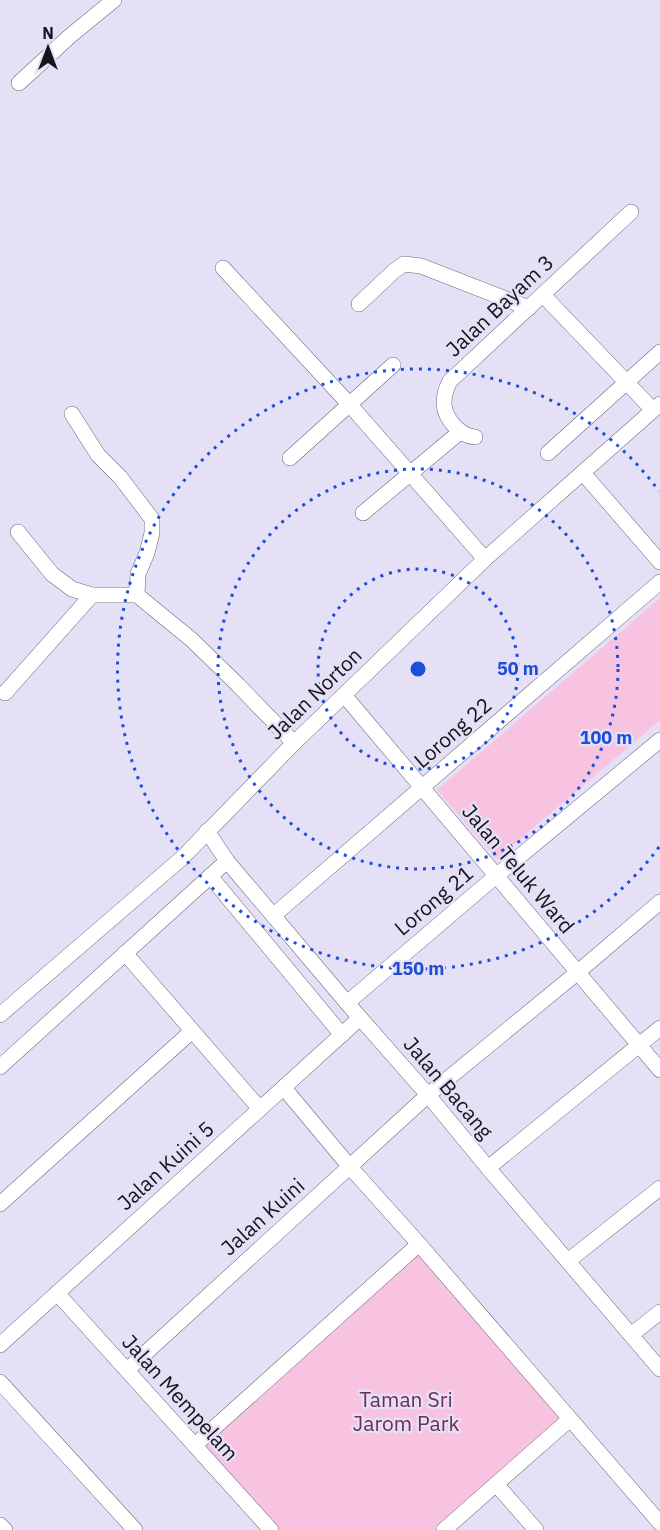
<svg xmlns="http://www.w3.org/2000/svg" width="660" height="1530" viewBox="0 0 660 1530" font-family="'IBM Plex Sans',sans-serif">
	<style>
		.green { fill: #f7c3e1 }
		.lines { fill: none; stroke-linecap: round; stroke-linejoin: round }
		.minor-casing { stroke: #6c677a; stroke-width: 16 }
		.minor { stroke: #fff; stroke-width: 15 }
		.ring { fill: none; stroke: #1d4ed8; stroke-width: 3; stroke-dasharray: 3 6 }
		.labels { text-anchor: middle; stroke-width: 4.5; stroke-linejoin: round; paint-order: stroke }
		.street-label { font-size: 21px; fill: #17151c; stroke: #e6e0f6 }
		.park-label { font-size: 21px; fill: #6c2e57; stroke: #e6e0f6 }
		.centre { fill: #1d4ed8; stroke: #e6e0f6; stroke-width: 3 }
		.ring-label { font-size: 18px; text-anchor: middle; font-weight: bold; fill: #1d4ed8; stroke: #e6e0f6; stroke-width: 4.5; stroke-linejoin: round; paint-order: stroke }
	</style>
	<rect width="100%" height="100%" fill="#e6e0f6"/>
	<g class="green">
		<polygon points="660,598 660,720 497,859 437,790"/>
		<polygon points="419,1244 570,1419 444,1530 271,1530 199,1451"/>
	</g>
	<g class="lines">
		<g class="minor-casing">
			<g id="minor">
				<polyline points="19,83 70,36 114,0"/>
				<polyline points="223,268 350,405 485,559"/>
				<polyline points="543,295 653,410"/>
				<polyline points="359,304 394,271 404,264 421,266 529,308"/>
				<polyline points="72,414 98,455 120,477 152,519 152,533 147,553 138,574 137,595"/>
				<path d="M475 437C460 436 445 419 444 404 444 395 446 388 450 381L631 212"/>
				<polyline points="548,453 660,352"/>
				<polyline points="290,458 393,365"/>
				<polyline points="583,473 660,562"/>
				<polyline points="363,513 460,432"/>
				<polyline points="18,532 52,574 72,589 92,595 137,595 192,640 238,685 294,743"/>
				<polyline points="5,693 92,595"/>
				<polyline points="344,695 660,1070"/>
				<polyline points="207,831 227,861 347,1003 428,1095 488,1168 660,1369"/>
				<polyline points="210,876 342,1035"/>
				<polyline points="274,915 660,582"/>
				<polyline points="125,953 260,1109"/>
				<polyline points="347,1003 496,876 660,740"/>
				<polyline points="0,1015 182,858 294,743 485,559 660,404"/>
				<polyline points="0,1067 227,861"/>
				<polyline points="284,1088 350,1167 419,1244 660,1523"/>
				<polyline points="488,1168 660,1028"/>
				<polyline points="0,1204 192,1031"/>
				<polyline points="568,1261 660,1188"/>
				<polyline points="57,1293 271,1530"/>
				<polyline points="631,1335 660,1312"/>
				<polyline points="0,1345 360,1018"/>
				<polyline points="127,1370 428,1095 578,972 660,902"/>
				<polyline points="0,1382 135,1530"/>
				<polyline points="195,1445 419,1244"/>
				<polyline points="496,1484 536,1530"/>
				<polyline points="0,1525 5,1530"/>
				<polyline points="444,1530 570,1419"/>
			</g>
		</g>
		<use href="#minor" class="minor"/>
	</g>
	<g class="ring">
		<circle cx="418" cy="669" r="100"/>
		<circle cx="418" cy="669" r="200"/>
		<path d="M659 847A300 300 0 1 1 659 491"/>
	</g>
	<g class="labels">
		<g class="street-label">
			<text transform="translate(500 306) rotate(-43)" y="7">Jalan Bayam 3</text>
			<text transform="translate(315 694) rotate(-44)" y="7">Jalan Norton</text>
			<text transform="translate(453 733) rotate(-41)" y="7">Lorong 22</text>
			<text transform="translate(518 869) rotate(50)" y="7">Jalan Teluk Ward</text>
			<text transform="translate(434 901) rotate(-40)" y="7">Lorong 21</text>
			<text transform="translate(448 1088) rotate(50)" y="7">Jalan Bacang</text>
			<text transform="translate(166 1166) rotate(-42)" y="7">Jalan Kuini 5</text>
			<text transform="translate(263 1217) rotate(-42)" y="7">Jalan Kuini</text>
			<text transform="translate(180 1398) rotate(48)" y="7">Jalan Mempelam</text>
		</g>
		<g class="park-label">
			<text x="406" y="1407">Taman Sri<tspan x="406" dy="24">Jarom Park</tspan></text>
		</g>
	</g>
	<circle cx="418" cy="669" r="9" class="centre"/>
	<g class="ring-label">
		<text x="518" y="675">50 m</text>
		<text x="606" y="744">100 m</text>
		<text x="418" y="975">150 m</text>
	</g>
	<g transform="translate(48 48)" stroke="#e6e0f6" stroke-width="4.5" paint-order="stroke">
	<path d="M0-4.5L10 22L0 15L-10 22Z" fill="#17151c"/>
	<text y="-9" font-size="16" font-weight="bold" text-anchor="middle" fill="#17151c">N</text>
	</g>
</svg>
